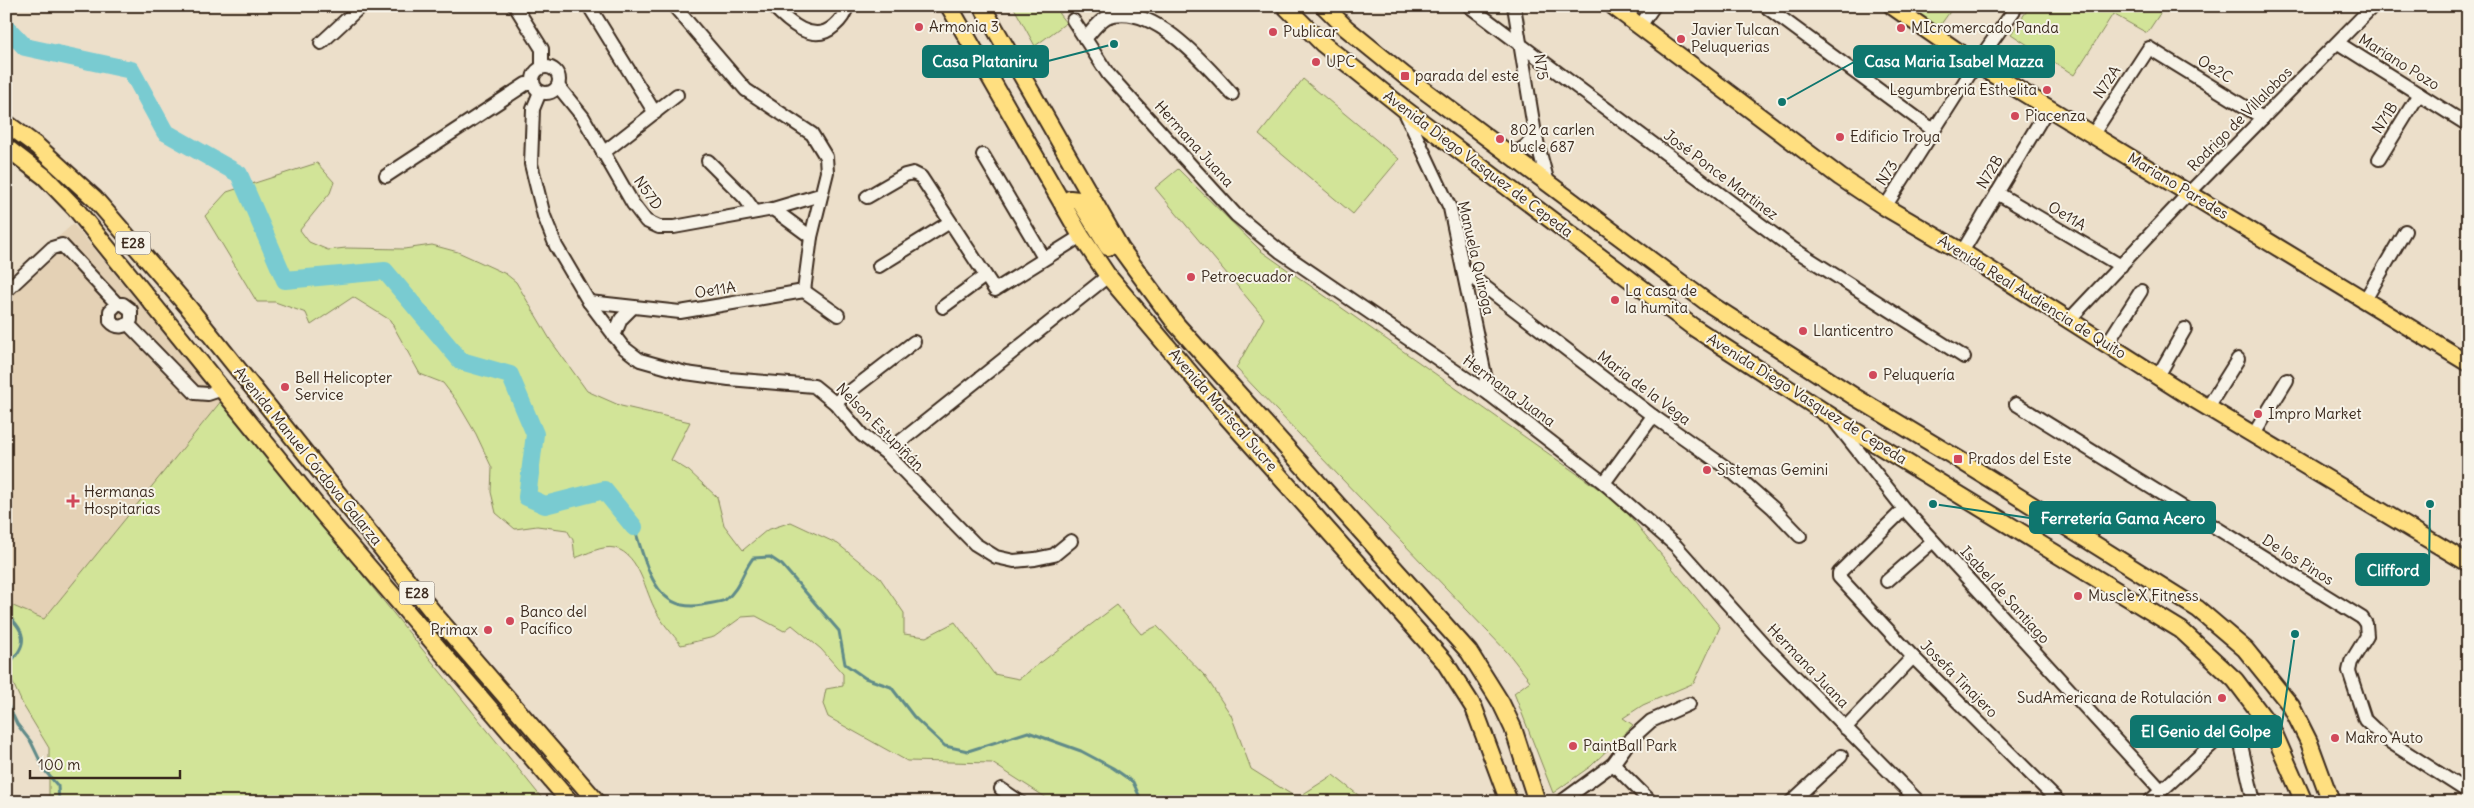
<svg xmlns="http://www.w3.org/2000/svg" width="2474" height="808" viewBox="0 0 2474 808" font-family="Delius,sans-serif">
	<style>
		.built { fill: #e4d1b5 }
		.green { fill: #d2e498; stroke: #86875b }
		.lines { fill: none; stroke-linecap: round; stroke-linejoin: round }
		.stream { stroke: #608b89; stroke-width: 3 }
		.river { stroke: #79cbd1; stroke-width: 18 }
		.minor-casing { stroke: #3b2a1e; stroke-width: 16 }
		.major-casing { stroke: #3b2a1e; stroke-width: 20 }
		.minor { stroke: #f7f3e8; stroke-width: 12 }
		.major { stroke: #ffdf80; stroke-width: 16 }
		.poi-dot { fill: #d1495b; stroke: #f7f3e8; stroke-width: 2 }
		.labels { text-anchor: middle; stroke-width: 4; stroke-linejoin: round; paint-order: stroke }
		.shield { fill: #f7f3e8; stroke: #73665b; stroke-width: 1 }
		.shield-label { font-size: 14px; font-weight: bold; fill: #3b2a1e }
		.poi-label { font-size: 15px; fill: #3b2a1e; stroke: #f7f3e8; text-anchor: start }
		.street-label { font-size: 15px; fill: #3b2a1e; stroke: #f7f3e8 }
		.leader { fill: none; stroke: #0f766e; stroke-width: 2 }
		.callout-dot { fill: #0f766e; stroke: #f7f3e8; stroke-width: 2 }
		.callout { fill: #0f766e; stroke: #0f766e; stroke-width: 2 }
		.callout-label { font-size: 16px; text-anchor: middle; font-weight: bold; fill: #fff }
	</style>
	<rect width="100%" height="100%" fill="#ecdfca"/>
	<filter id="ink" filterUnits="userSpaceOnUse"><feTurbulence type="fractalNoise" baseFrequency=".02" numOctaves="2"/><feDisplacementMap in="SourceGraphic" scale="10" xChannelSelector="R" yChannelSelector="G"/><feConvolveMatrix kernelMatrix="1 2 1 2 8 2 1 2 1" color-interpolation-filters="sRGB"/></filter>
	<g filter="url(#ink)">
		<polygon class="built" points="73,224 222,400 44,619 6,603 6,283"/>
		<g class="green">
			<polygon points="1013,6 1069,6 1059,14 1066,23 1035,46"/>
			<polygon points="1907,6 1954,6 1939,27"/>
			<polygon points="2030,6 2165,6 2147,33 2113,14 2074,75 2011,34"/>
			<polygon points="1303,79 1399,159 1353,214 1259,135"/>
			<path d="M317 163 334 182 330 193 300 230 309 242 328 250 346 248 404 249 432 245 458 252 506 274 516 282 551 341 587 391 621 406 690 422 671 460 689 471 717 497 724 525 743 550 767 530 791 522 838 544 880 578 904 613V634L926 637 955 622 994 674 1019 679 1117 605 1141 634 1157 626 1205 676 1231 715 1251 769 1297 798 1333 775 1367 802H1053L992 763 907 761 828 717 823 704 826 689 843 686V674L821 649 792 625 784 631 756 616 742 617 714 637 681 645C673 634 662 623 656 611 645 592 640 555 615 548 602 545 587 554 575 558L573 540 567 530 537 526 515 529 496 513 491 492 492 468 476 434 456 400 443 383 420 374 390 320 353 297 311 325 306 313 275 302H257L205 216 227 192Z"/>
			<polygon points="1178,169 1261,251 1620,504 1720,627 1694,683 1643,705 1623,718 1633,725 1591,766 1553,793 1514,693 1530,681 1509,654 1236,368 1264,318 1155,188"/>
			<polygon points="222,400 545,802 49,802 49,748 23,705 6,668 6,603 44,619"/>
		</g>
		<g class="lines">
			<g class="stream">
				<path d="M634 527C646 562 654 614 702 605 709 603 719 603 725 600 740 589 742 572 753 558L770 557 782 565 839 631 845 664 865 678 891 687 914 717 945 746 968 751 1028 732 1081 751 1113 768 1133 782 1142 802"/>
				<path d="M6 614C29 633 27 647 6 666"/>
				<polyline points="6,701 17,724 31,742 45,771 58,786 59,802"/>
			</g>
			<polyline class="river" points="6,27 25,47 131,70 165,132 239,174 285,280 385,271 461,361 510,375 535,434 527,497 545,505 604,490 634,527"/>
			<g class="minor-casing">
				<g id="minor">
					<polyline points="515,6 542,49 542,67"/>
					<polyline points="589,6 655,113"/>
					<polyline points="674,6 746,90 812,134 826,157 827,172 811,237 804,291"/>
					<path d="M773 6C788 22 813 45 834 26 841 20 845 15 847 6"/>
					<polyline points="1469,6 1792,248 1964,357"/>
					<polyline points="1514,6 1535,134 1548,183"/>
					<polyline points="1765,6 1933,130"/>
					<polyline points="1073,20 1108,74 1236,215 1281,252 1489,394 1604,483 1676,546 1768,649 1919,802"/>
					<polyline points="1640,26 1654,6"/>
					<path d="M1085 39C1092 31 1098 22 1107 17 1152 0 1207 66 1232 94"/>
					<polyline points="321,43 361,6"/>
					<polyline points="2338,43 2468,125"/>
					<circle cx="546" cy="80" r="13"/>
					<polyline points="558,86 583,117 633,204 646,221 659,227 674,227 773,209 820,195"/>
					<polyline points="540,92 533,109 531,164 544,216 556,246 589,302 623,347 640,360 686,373 729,379 814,386 835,403 862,435 886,453 975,544 996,557 1014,561 1035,559 1054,555 1071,541"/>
					<polyline points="1404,110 1450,208 1489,394"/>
					<polyline points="2093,134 2149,48 2263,118"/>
					<polyline points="603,153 677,95"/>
					<path d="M1508 153C1522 151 1528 146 1535 134"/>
					<polyline points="983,155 1044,258"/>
					<polyline points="2379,159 2419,94"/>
					<polyline points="708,161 745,198 755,212"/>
					<polyline points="386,176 526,84 533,84"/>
					<polyline points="1997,193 2121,266"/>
					<polyline points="867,197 905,175 913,173 921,177 995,290 1081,236"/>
					<polyline points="1885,207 1976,64 2017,6"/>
					<polyline points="773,209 811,237"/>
					<polyline points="1962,252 2048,108"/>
					<polyline points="879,266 950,222"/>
					<polyline points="1463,270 1653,416 1731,471 1773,508 1800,536"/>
					<path d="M6 291 52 248 62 245 117 304H123L131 310V320C125 328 117 329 110 321V311L117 304"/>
					<polyline points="2365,300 2405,231"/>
					<polyline points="589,302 680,312 804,291 838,315"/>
					<polyline points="943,307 985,276"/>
					<polyline points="2069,320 2189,193 2373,6"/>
					<polyline points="128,324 195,393 208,394 223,389"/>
					<polyline points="614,336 621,319 633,307"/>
					<polyline points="2107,344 2141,291"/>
					<polyline points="2158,376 2185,329"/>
					<polyline points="835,403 914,342"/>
					<polyline points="2016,404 2362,618 2366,624 2367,636 2351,662 2349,671 2365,720 2384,738 2468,792"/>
					<polyline points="2208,407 2238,359"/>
					<polyline points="1836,423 1904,509 2161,790"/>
					<polyline points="2254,434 2287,380"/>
					<polyline points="886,453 1108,276"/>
					<polyline points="1604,483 1653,416"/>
					<polyline points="1904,509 1839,573 1839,577 1913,657 2059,802"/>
					<polyline points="1887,581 1933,541"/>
					<polyline points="1845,728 1913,657"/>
					<polyline points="1613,764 1651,802"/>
					<polyline points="1001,789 1020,802"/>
					<polyline points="1561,802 1613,764 1631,739 1651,721 1689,704"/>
					<polyline points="1791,802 1841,756"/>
					<polyline points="2149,802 2231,727 2237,731 2239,736 2254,802"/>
				</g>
			</g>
			<g class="major-casing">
				<g id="major">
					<polyline points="949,6 1081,236 1108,276 1227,417 1444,661 1474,708 1509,802"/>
					<polyline points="982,6 1121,249 1176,324 1469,652 1501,703 1513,728 1537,802"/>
					<polyline points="1285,6 1323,44 1403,108 1693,327 1832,417 2181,630 2235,680 2272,729 2304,802"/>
					<polyline points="1324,6 1346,28 1405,76 1708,303 1855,397 1958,459 2198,609 2245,649 2291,706 2309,742 2331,802"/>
					<polyline points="1613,6 1840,177 1885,207 1962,252 2187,395 2468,563"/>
					<polyline points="1892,6 1976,64 2468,363"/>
					<polyline points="6,123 37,146 95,199 189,308 436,616 597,802"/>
					<polyline points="6,147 45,177 75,208 324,515 570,802"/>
					<polyline points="1064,207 1070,199 1079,200 1108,247"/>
				</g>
			</g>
			<use href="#minor" class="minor"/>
			<use href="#major" class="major"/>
		</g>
	</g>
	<g class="poi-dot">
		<circle cx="919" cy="27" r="5"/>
		<circle cx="1901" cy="28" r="5"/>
		<circle cx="1273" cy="32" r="5"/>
		<circle cx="1681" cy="39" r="5"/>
		<circle cx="1316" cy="62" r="5"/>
		<rect x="1400" y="71" width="10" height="10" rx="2.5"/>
		<circle cx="2047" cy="90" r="5"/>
		<circle cx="2015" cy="116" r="5"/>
		<circle cx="1840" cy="137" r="5"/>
		<circle cx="1500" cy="139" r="5"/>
		<circle cx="1191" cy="277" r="5"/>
		<circle cx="1615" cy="300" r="5"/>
		<circle cx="1803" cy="331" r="5"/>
		<circle cx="1873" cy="375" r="5"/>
		<circle cx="285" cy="387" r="5"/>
		<circle cx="2258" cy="414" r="5"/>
		<rect x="1953" y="454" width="10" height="10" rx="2.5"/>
		<circle cx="1707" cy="470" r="5"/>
		<path d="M70.5 493.5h5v5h5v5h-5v5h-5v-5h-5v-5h5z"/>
		<circle cx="2078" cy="596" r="5"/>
		<circle cx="510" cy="621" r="5"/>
		<circle cx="488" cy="630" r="5"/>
		<circle cx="2222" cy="698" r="5"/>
		<circle cx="2335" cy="738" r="5"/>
		<circle cx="1573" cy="746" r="5"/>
	</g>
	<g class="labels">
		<g class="shield">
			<rect x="115.5" y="231.5" width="35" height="23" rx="4"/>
			<rect x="399.5" y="581.5" width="35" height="23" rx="4"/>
		</g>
		<g class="shield-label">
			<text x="133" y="248">E28</text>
			<text x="417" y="598">E28</text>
		</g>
		<g class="poi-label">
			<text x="929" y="32">Armonia 3</text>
			<text x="1911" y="33">MIcromercado Panda</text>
			<text x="1691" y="35">Javier Tulcan<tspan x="1691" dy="17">Peluquerias</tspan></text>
			<text x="1283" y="37">Publicar</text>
			<text x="1326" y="67">UPC</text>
			<text x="1415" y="81">parada del este</text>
			<text x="2037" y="95" text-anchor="end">Legumbreria Esthelita</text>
			<text x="2025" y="121">Piacenza</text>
			<text x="1510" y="135">802 a carlen<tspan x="1510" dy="17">bucle 687</tspan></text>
			<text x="1850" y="142">Edificio Troya</text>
			<text x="1201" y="282">Petroecuador</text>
			<text x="1625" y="296">La casa de<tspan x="1625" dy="17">la humita</tspan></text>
			<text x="1813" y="336">Llanticentro</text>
			<text x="1883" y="380">Peluquería</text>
			<text x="295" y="383">Bell Helicopter<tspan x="295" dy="17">Service</tspan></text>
			<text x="2268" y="419">Impro Market</text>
			<text x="1968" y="464">Prados del Este</text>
			<text x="1717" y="475">Sistemas Gemini</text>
			<text x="84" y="497">Hermanas<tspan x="84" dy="17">Hospitarias</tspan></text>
			<text x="2088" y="601">Muscle X Fitness</text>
			<text x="520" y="617">Banco del<tspan x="520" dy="17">Pacífico</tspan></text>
			<text x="478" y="635" text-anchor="end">Primax</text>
			<text x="2212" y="703" text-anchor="end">SudAmericana de Rotulación</text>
			<text x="2345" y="743">Makro Auto</text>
			<text x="1583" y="751">PaintBall Park</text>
		</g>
		<g class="street-label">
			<text transform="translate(2399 62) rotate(32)" y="5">Mariano Pozo</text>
			<text transform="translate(1541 67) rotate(81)" y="5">N75</text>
			<text transform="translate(2215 69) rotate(32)" y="5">Oe2C</text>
			<text transform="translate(2107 82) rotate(-57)" y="5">N72A</text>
			<text transform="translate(2385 118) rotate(-58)" y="5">N71B</text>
			<text transform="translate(2240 119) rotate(-45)" y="5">Rodrigo de Villalobos</text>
			<text transform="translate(1194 144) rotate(48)" y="5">Hermana Juana</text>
			<text transform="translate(1478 164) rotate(37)" y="5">Avenida Diego Vasquez de Cepeda</text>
			<text transform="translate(1990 172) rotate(-59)" y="5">N72B</text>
			<text transform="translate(1887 173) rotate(-58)" y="5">N73</text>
			<text transform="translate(1721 175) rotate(37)" y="5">José Ponce Martinez</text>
			<text transform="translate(2178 186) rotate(31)" y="5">Mariano Paredes</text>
			<text transform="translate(648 193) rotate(55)" y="5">N57D</text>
			<text transform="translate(2067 216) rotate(31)" y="5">Oe11A</text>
			<text transform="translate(1476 258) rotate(77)" y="5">Manuela Quiroga</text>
			<text transform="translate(715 290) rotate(-9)" y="5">Oe11A</text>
			<text transform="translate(2032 297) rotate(32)" y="5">Avenida Real Audiencia de Quito</text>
			<text transform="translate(1644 388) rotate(37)" y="5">Maria de la Vega</text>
			<text transform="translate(1509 391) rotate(36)" y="5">Hermana Juana</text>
			<text transform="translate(1807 399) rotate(32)" y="5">Avenida Diego Vasquez de Cepeda</text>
			<text transform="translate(1223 410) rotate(49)" y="5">Avenida Mariscal Sucre</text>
			<text transform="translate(880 427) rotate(45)" y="5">Nelson Estupiñán</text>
			<text transform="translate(308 456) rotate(51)" y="5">Avenida Manuel Córdova Galarza</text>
			<text transform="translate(2298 560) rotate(32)" y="5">De los Pinos</text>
			<text transform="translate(2005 595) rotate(48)" y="5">Isabel de Santiago</text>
			<text transform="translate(1808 666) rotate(46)" y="5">Hermana Juana</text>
			<text transform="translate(1959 679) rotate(45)" y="5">Josefa Tinajero</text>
		</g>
	</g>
	<path class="leader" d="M1114 44L1048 61M1782 102L1854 62M1933 504L2030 518M2430 504L2429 570M2295 634L2281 731"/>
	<g class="callout-dot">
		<circle cx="1114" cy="44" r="5"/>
		<circle cx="1782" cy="102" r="5"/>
		<circle cx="1933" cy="504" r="5"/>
		<circle cx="2430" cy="504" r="5"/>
		<circle cx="2295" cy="634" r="5"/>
	</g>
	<g class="callout">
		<rect x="923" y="46" width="125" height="31" rx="5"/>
		<rect x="1854" y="46" width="200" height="31" rx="5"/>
		<rect x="2030" y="502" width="185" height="31" rx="5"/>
		<rect x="2356" y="554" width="73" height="31" rx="5"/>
		<rect x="2131" y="716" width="150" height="31" rx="5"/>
	</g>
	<g class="callout-label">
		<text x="985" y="67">Casa Plataniru</text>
		<text x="1954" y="67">Casa Maria Isabel Mazza</text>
		<text x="2123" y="524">Ferretería Gama Acero</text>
		<text x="2393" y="576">Clifford</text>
		<text x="2206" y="737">El Genio del Golpe</text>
	</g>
	<rect width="2474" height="808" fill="none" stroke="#f7f3e8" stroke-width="25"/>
	<rect x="12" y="12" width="2449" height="783" fill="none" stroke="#3b2a1e" stroke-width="2" filter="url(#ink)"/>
	<path d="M30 770v8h150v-8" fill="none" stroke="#3b2a1e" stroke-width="2.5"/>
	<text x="38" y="770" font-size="15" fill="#3b2a1e" stroke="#f7f3e8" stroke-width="4" paint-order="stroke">100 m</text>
</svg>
